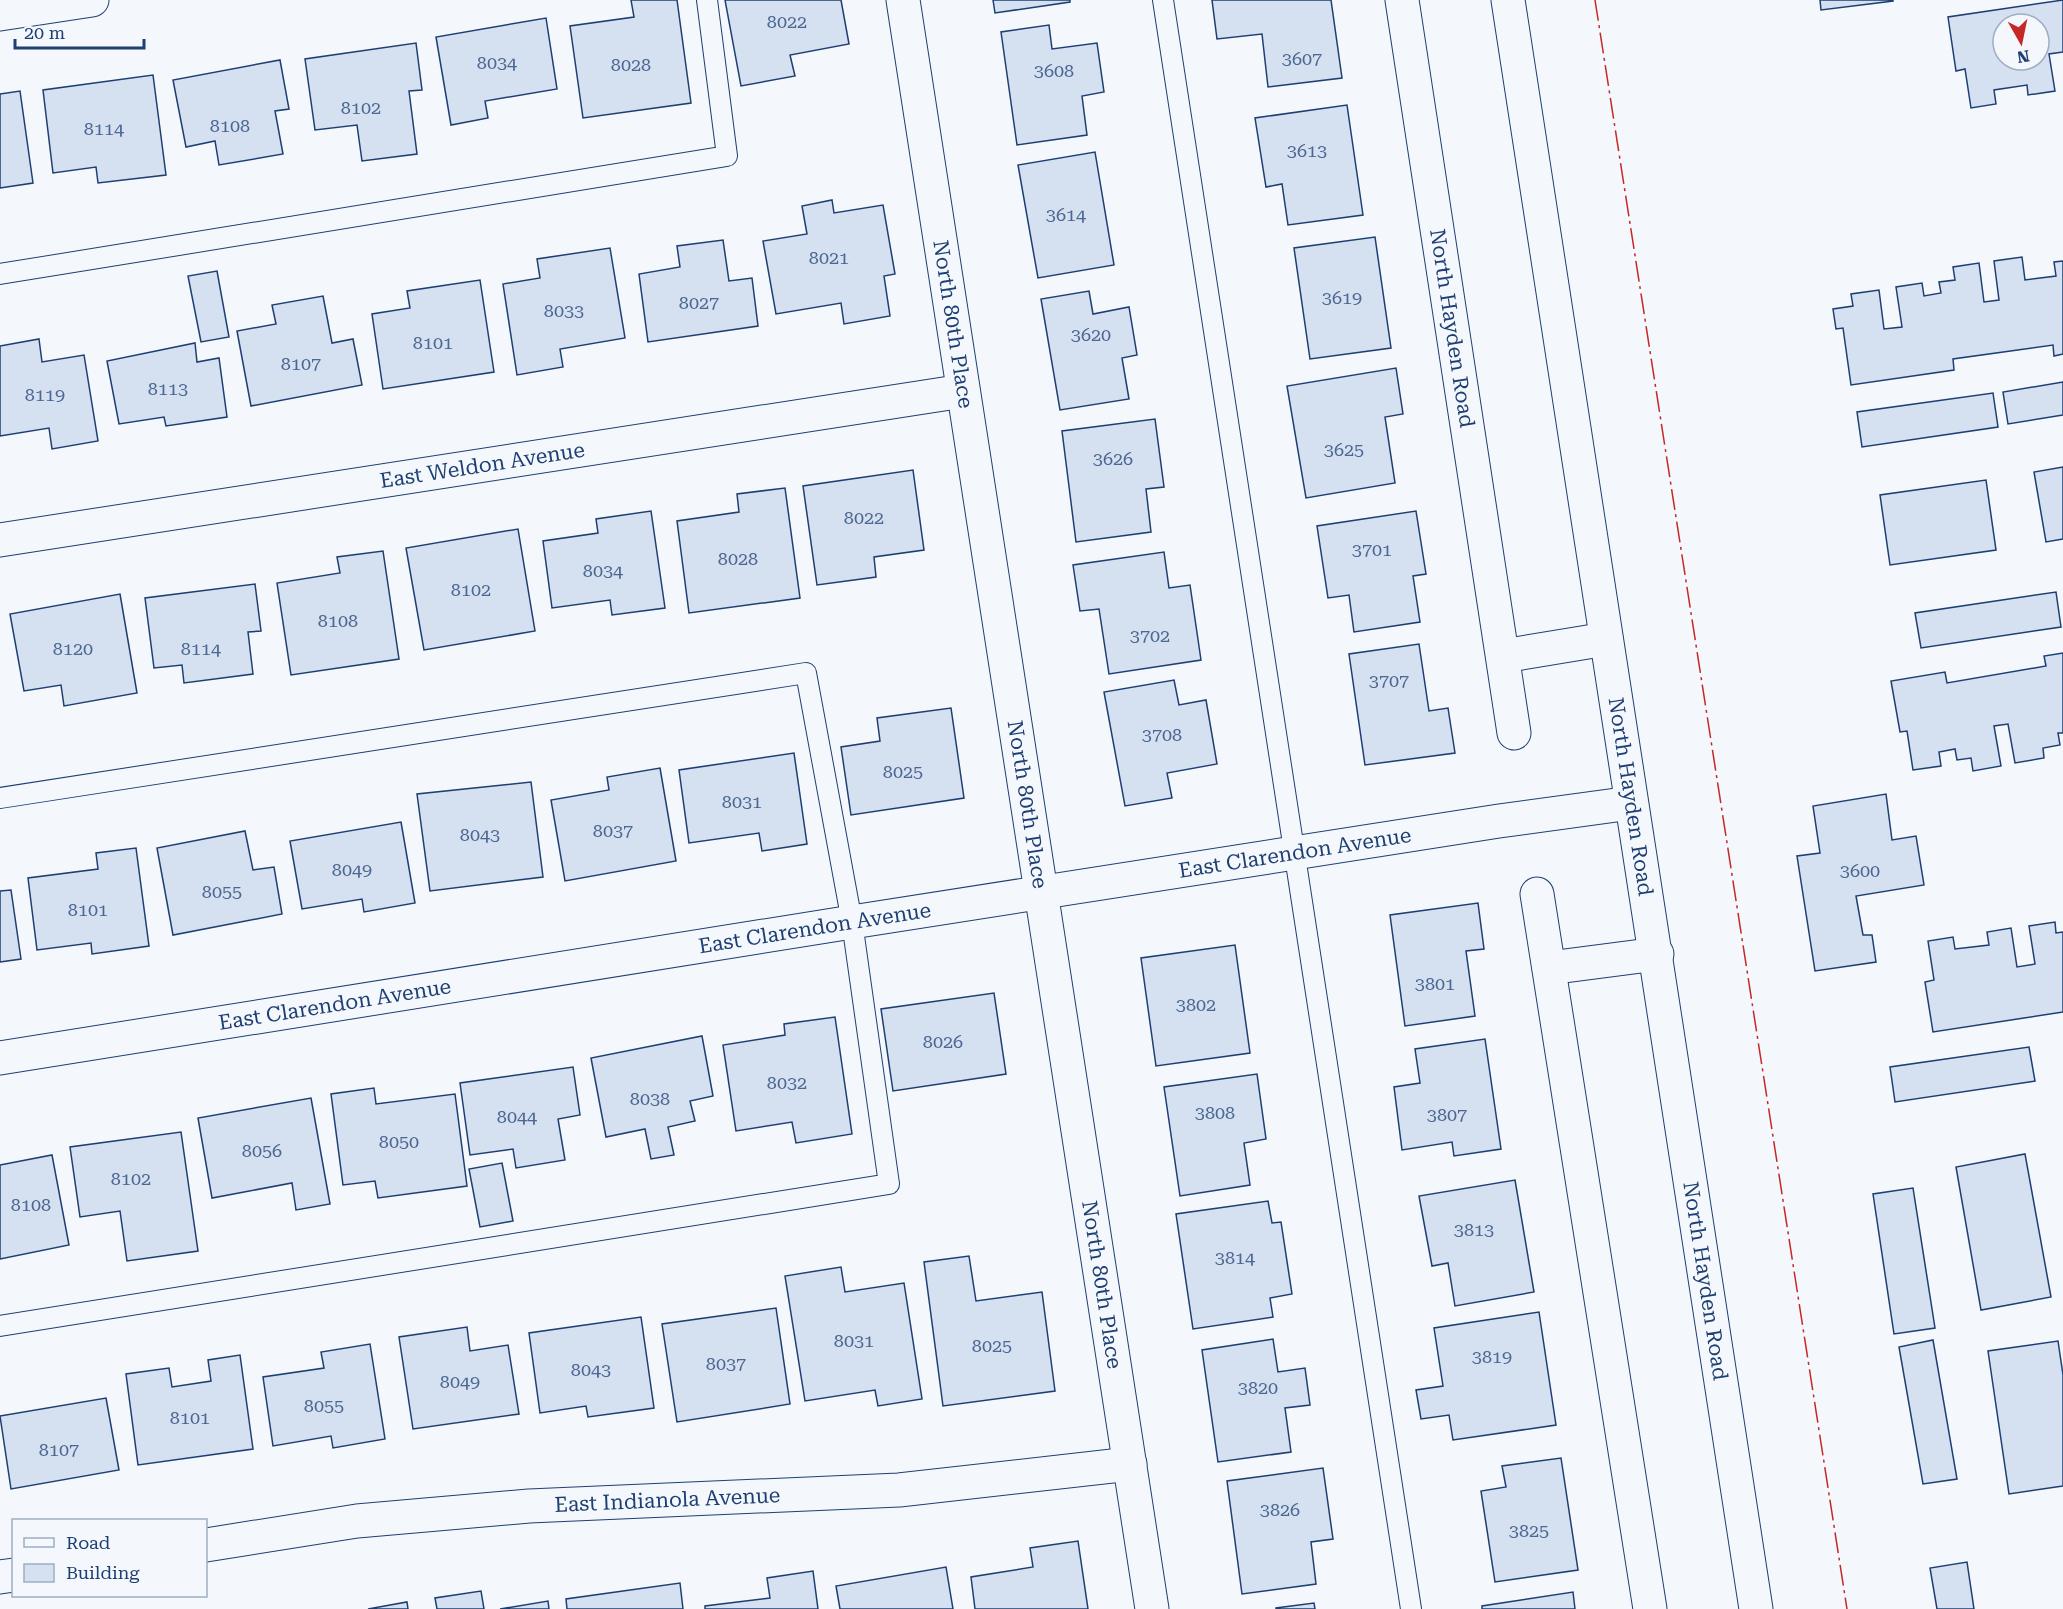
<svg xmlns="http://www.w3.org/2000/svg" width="2063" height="1609" viewBox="0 0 2063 1609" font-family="'Roboto Serif',serif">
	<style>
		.building { fill: #d5e0f0; stroke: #1d3f73; stroke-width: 1.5; fill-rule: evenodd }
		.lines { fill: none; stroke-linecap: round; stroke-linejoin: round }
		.lane-casing { stroke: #1d3f73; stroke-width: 22 }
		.street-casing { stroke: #1d3f73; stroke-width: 35 }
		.primary-casing { stroke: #1d3f73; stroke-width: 35 }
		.lane { stroke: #f4f7fb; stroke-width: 20 }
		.street { stroke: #f4f7fb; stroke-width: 33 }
		.primary { stroke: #f4f7fb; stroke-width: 33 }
		.power { stroke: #c62828; stroke-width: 1.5; stroke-dasharray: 21 4.5 3 4.5; stroke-linecap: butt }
		.labels { text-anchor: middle; stroke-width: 4.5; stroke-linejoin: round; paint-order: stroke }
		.number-label { font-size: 18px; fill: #4b6792 }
		.street-label { font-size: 21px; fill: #1d3f73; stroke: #f4f7fb }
	</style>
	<rect width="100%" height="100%" fill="#f4f7fb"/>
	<g class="building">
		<polygon points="631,0 677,0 691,103 583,118 570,26 634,17"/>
		<polygon points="725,0 841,0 849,44 790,55 795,76 741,86"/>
		<polygon points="993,0 1070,0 1070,2 995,13"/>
		<polygon points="1212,0 1331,0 1342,78 1268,87 1262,34 1217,39"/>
		<polygon points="1820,0 1893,0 1893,1 1821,10"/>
		<path d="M2063 0V52L2049 54 2055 91 2028 95 2027 85 1994 90 1996 104 1971 108 1965 69 1956 71 1948 17ZM2003 24H2039V60H2003Z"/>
		<polygon points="546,18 557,89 485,101 488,118 451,125 436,37"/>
		<polygon points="1049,25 1052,49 1097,43 1104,92 1082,96 1087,135 1017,145 1001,32"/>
		<polygon points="416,43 422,90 409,91 417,154 362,161 357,125 315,130 305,59"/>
		<polygon points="280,60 289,109 275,111 283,154 219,165 215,141 186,147 173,80"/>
		<polygon points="153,75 166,175 98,183 96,167 53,173 43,90"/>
		<polygon points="20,91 33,183 0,188 0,94"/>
		<polygon points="1347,105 1363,215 1288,225 1282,184 1266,187 1255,118"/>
		<polygon points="1095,152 1114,265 1038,278 1018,165"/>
		<polygon points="832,200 834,213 883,205 895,274 884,276 890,316 844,324 841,303 776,314 763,241 807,234 802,206"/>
		<polygon points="1375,237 1391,348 1310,359 1294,248"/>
		<polygon points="723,240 729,281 752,278 758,326 648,342 639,274 680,267 677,246"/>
		<polygon points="610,248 625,338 560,349 563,367 517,375 503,284 540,278 537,259"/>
		<polygon points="2022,257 2025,280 2056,276 2054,262 2063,261 2063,354 2054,356 2053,345 1953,359 1954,370 1851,385 1843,328 1836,329 1833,309 1853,306 1851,294 1879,290 1884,329 1902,327 1896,287 1922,283 1924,296 1941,293 1939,282 1955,280 1953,267 1979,263 1984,302 1999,300 1994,261"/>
		<polygon points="217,271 229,337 201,342 188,276"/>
		<polygon points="480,280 494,372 383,389 372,314 410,308 407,291"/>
		<polygon points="1089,291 1093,314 1129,307 1137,355 1122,358 1129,399 1060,410 1041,299"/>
		<polygon points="323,296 332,343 353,339 362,385 251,406 237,331 276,324 272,305"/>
		<polygon points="39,339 42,362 84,355 98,441 52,449 49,428 0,436 0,346"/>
		<polygon points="195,343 197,362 219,358 227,417 166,426 164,417 119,424 107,361"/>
		<polygon points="1396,368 1403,414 1385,417 1395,483 1306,498 1287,386"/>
		<polygon points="2063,382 2063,415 2008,424 2003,392"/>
		<polygon points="1993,393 1998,427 1862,447 1857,412"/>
		<polygon points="1155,419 1164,487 1146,489 1151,532 1076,542 1062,431"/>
		<polygon points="2063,467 2063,539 2046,542 2034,472"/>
		<polygon points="913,470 924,550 874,557 876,577 817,585 803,486"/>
		<polygon points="1986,480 1996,550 1890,565 1880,495"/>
		<polygon points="785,488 800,598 689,613 677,521 739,512 737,494"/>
		<polygon points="651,511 665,608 612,615 610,600 552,608 543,541 598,533 596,519"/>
		<polygon points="1416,511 1426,574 1413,576 1420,622 1354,632 1349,595 1328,598 1317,526"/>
		<polygon points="518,529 535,631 424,650 406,548"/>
		<polygon points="383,551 399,659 291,675 277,583 340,573 337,557"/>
		<polygon points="1164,552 1169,588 1190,585 1201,660 1109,674 1099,609 1080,611 1073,565"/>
		<polygon points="255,584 261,631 248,632 253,674 184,683 182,665 154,668 145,598"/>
		<polygon points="2056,592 2061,627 1921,648 1915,613"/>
		<polygon points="120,594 137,693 64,706 61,685 24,691 10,614"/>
		<polygon points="1419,644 1429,711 1448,708 1455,753 1365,765 1349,654"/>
		<polygon points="2063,653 2063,733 2058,733 2060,745 2043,748 2044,758 2015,763 2008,724 1994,726 2001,766 1973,771 1971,758 1957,760 1955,749 1939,752 1941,766 1913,770 1907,731 1900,732 1891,681 1945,672 1947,683 2046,666 2044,656"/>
		<polygon points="1174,680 1179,705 1206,700 1217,764 1167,773 1172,798 1125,806 1104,692"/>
		<polygon points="951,708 964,798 851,815 841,747 880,741 877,718"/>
		<polygon points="794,753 807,844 762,851 759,833 689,843 679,770"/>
		<polygon points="660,768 676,861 565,881 551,800 609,790 607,777"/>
		<polygon points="531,782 543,877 430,891 417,794"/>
		<polygon points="1886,794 1892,840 1916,836 1924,885 1856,896 1863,935 1872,935 1876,962 1815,971 1797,856 1820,853 1813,806"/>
		<polygon points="401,822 415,903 364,912 362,899 302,909 290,841"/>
		<polygon points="245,831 253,870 274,867 282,914 173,935 157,848"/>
		<polygon points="136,848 149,946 92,954 91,943 37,950 28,878 98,869 96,853"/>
		<polygon points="11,890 21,959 0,962 0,891"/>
		<polygon points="1478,903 1484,949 1466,951 1475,1016 1405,1026 1390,915"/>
		<polygon points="2055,922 2056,933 2063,932 2063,1012 1933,1032 1925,982 1934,980 1928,941 1953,937 1955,949 1989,945 1987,932 2011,928 2017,967 2035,964 2029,926"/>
		<polygon points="1235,945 1250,1053 1156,1066 1141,958"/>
		<polygon points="994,993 1006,1074 893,1091 881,1009"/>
		<polygon points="835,1017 852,1134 796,1143 792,1122 736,1131 723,1045 785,1035 784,1024"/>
		<polygon points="702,1036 713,1096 690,1101 695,1121 668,1127 674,1155 651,1159 645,1129 606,1137 591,1058"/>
		<polygon points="1485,1039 1501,1149 1454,1156 1452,1142 1402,1150 1394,1087 1420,1083 1415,1049"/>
		<polygon points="2029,1047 2035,1081 1895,1102 1890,1067"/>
		<polygon points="573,1067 580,1115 558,1119 565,1160 516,1168 513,1149 470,1155 460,1083"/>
		<polygon points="1257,1074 1266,1139 1244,1143 1250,1185 1180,1196 1164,1087"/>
		<polygon points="374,1088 376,1104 455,1094 467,1186 378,1198 375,1181 343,1185 331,1094"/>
		<polygon points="311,1098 330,1204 296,1210 292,1183 212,1198 198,1118"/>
		<polygon points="181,1132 198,1251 127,1261 120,1211 80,1217 70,1147"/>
		<polygon points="2025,1154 2051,1297 1981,1310 1956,1167"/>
		<polygon points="52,1155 69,1245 0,1259 0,1165"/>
		<polygon points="502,1163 513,1221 480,1227 469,1169"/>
		<polygon points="1515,1180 1534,1292 1455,1306 1448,1263 1432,1266 1419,1196"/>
		<polygon points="1913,1188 1935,1328 1894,1334 1873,1194"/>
		<polygon points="1268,1201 1272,1223 1281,1222 1292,1294 1270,1298 1273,1317 1193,1329 1176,1214"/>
		<polygon points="969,1256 976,1301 1042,1292 1055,1391 943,1406 924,1262"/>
		<polygon points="841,1267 845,1292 904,1283 922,1399 878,1406 875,1390 805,1401 785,1276"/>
		<polygon points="776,1308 790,1404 677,1422 662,1324"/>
		<polygon points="1539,1312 1556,1425 1453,1440 1449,1415 1421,1419 1416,1390 1443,1386 1434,1328"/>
		<polygon points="641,1317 654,1408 588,1417 586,1406 540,1413 529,1333"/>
		<polygon points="467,1327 470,1351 508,1345 519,1414 413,1429 399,1337"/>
		<polygon points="1273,1339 1278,1372 1305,1368 1310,1405 1285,1408 1291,1452 1218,1462 1202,1350"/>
		<polygon points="1933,1340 1957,1479 1923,1484 1899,1347"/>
		<polygon points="2058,1341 2063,1375 2063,1486 2009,1494 1988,1351"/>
		<polygon points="370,1344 385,1439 333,1448 331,1436 273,1446 263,1377 324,1368 321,1352"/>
		<polygon points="240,1355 253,1449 138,1465 126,1374 169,1368 172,1387 211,1381 208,1360"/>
		<polygon points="106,1398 119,1470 11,1489 0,1416"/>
		<polygon points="1561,1458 1578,1570 1495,1582 1481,1491 1506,1487 1502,1466"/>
		<polygon points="1323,1468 1333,1539 1311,1542 1316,1584 1242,1594 1227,1481"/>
		<polygon points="1078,1541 1088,1609 975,1609 971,1577 1033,1567 1030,1548"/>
		<polygon points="1967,1562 1974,1609 1937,1609 1930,1568"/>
		<polygon points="946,1567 953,1609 840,1609 836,1586"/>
		<polygon points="813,1571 818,1609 705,1609 705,1606 770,1598 767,1578"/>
		<polygon points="680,1583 683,1609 567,1609 566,1599"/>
		<polygon points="481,1591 484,1609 437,1609 435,1598"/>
		<polygon points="1573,1592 1575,1609 1482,1609 1482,1606"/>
		<polygon points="548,1601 549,1609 500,1609"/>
		<polygon points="407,1602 408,1609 368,1609"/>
		<polygon points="1314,1603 1315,1609 1276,1609 1276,1608"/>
	</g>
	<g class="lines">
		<g class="lane-casing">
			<g id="lane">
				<polyline points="1163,0 1411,1609"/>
				<polyline points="0,274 727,156 707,0"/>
				<polyline points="0,798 806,673 852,922 889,1184 0,1326"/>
			</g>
		</g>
		<g class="street-casing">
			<g id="street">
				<path id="s1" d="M903 0 1152 1609"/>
				<path id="s2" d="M1402 0 1514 733"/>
				<polyline points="0,14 92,0"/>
				<path id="s3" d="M0 540 963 391"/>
				<polyline points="1503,656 1606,639"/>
				<polyline points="1537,894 1650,1609"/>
				<polyline points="1549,968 1657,954"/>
				<path id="s4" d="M0 1058 852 922 1499 821 1631 803"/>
				<path id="s5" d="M206 1545 357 1521 529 1506 899 1490 1130 1464"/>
				<polyline points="0,1577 14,1575"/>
			</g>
		</g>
		<g class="primary-casing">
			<g id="primary">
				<path id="s6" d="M1508 0 1756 1609"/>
			</g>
		</g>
		<use href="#lane" class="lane"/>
		<use href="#street" class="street"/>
		<use href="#primary" class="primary"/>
		<polyline class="power" points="1595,0 1847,1609"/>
	</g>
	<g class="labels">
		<g class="number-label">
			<text x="787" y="28">8022</text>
			<text x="1302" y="65">3607</text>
			<text x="497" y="69">8034</text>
			<text x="631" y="71">8028</text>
			<text x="1054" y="77">3608</text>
			<text x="361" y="114">8102</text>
			<text x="230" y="132">8108</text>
			<text x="104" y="135">8114</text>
			<text x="1307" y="157">3613</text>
			<text x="1066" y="221">3614</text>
			<text x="829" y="264">8021</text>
			<text x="1342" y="304">3619</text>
			<text x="699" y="309">8027</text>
			<text x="564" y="317">8033</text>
			<text x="1091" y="341">3620</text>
			<text x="433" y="349">8101</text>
			<text x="301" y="370">8107</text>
			<text x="168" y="395">8113</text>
			<text x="45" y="401">8119</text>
			<text x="1344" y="456">3625</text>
			<text x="1113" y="465">3626</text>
			<text x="864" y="524">8022</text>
			<text x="1372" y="556">3701</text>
			<text x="738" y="565">8028</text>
			<text x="603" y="577">8034</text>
			<text x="471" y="596">8102</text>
			<text x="338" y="627">8108</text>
			<text x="1150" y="642">3702</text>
			<text x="73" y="655">8120</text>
			<text x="201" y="655">8114</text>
			<text x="1389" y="687">3707</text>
			<text x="1162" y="741">3708</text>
			<text x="903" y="778">8025</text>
			<text x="742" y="808">8031</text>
			<text x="613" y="837">8037</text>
			<text x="480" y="841">8043</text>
			<text x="352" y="876">8049</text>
			<text x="1860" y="877">3600</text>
			<text x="222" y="898">8055</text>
			<text x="88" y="916">8101</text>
			<text x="1435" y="990">3801</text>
			<text x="1196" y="1011">3802</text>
			<text x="943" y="1048">8026</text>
			<text x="787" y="1089">8032</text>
			<text x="650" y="1105">8038</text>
			<text x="1215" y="1119">3808</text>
			<text x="1447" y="1121">3807</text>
			<text x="517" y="1123">8044</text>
			<text x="399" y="1148">8050</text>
			<text x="262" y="1157">8056</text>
			<text x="131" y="1185">8102</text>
			<text x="31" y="1211">8108</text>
			<text x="1474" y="1236">3813</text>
			<text x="1235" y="1264">3814</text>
			<text x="854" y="1347">8031</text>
			<text x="992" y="1352">8025</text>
			<text x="1492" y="1363">3819</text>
			<text x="726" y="1370">8037</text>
			<text x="591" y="1376">8043</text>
			<text x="460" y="1388">8049</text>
			<text x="1258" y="1394">3820</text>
			<text x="324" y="1412">8055</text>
			<text x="190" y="1424">8101</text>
			<text x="59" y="1456">8107</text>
			<text x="1280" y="1516">3826</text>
			<text x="1529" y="1537">3825</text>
		</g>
		<g class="street-label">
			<text dy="7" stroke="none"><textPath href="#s1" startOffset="328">North 80th Place</textPath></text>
			<text dy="7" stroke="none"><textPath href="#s2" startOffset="332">North Hayden Road</textPath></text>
			<text dy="7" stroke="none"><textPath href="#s3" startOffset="488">East Weldon Avenue</textPath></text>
			<text dy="7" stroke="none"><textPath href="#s6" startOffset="806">North Hayden Road</textPath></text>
			<text dy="7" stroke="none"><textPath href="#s1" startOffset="814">North 80th Place</textPath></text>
			<text dy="7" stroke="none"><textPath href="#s4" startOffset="1311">East Clarendon Avenue</textPath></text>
			<text dy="7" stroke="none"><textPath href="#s4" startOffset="825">East Clarendon Avenue</textPath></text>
			<text dy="7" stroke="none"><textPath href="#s4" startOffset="339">East Clarendon Avenue</textPath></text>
			<text dy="7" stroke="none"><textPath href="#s6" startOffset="1296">North Hayden Road</textPath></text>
			<text dy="7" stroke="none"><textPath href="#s1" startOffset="1300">North 80th Place</textPath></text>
			<text dy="7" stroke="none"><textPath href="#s5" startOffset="464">East Indianola Avenue</textPath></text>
		</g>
	</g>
	<rect x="12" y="1519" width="195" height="78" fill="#f4f7fb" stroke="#9eadc5" stroke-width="1.5"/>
	<rect x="24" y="1538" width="30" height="9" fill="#f4f7fb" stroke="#9eadc5" stroke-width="1.5"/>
	<text x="66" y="1549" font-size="18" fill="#1d3f73">Road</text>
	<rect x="24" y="1564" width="30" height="18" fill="#d5e0f0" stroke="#9eadc5" stroke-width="1.5"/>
	<text x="66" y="1579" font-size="18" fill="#1d3f73">Building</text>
	<g transform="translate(2021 42) rotate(171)"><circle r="28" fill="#f4f7fb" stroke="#9eadc5" stroke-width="1.5"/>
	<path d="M0-4.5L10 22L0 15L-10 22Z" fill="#c62828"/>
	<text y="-9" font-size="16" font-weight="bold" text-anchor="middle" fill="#1d3f73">N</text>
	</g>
	<path d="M15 39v9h129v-9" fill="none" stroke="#1d3f73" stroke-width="3"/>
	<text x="24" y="39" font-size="18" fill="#1d3f73" stroke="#f4f7fb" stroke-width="4.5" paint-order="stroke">20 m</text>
</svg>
